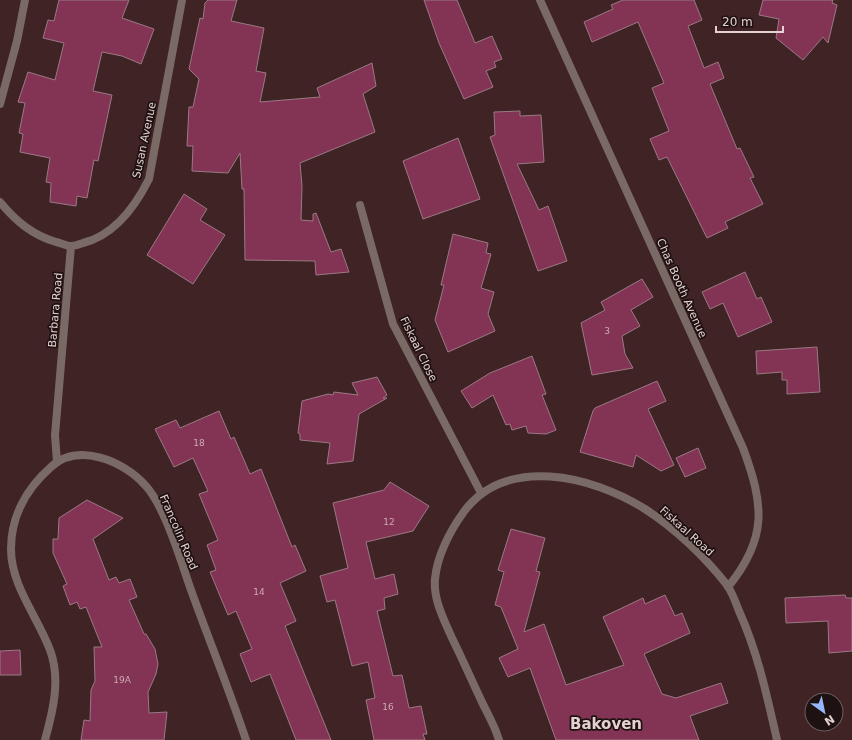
<svg xmlns="http://www.w3.org/2000/svg" width="852" height="740" viewBox="0 0 852 740" font-family="'DejaVu Sans',sans-serif">
	<style>
		.building { fill: #833455; stroke: #9a7984 }
		.lines { fill: none; stroke-linecap: round; stroke-linejoin: round }
		.minor { stroke: #796a65; stroke-width: 8 }
		.labels { text-anchor: middle; stroke-width: 3.5; stroke-linejoin: round; paint-order: stroke }
		.number-label { font-size: 9px; fill: #ccaab1 }
		.street-label { font-size: 11px; fill: #e5d1d0; stroke: #1e1111 }
		.district-label { font-size: 15px; font-weight: bold; fill: #e5d1d0; stroke: #1e1111 }
	</style>
	<rect width="100%" height="100%" fill="#402324"/>
	<g class="building">
		<polygon points="59,0 129,0 122,18 154,29 141,64 122,56 102,52 93,91 112,95 98,161 94,160 87,198 77,196 76,206 50,202 51,183 46,182 50,158 20,152 23,134 19,133 25,103 18,102 28,72 55,80 64,43 43,38 48,20 54,21"/>
		<polygon points="208,0 237,0 231,21 264,28 256,71 266,73 260,102 320,97 317,88 372,63 376,86 363,94 375,132 300,163 302,186 301,220 313,221 313,214 316,213 331,252 341,249 349,272 316,275 315,261 245,260 244,189 242,189 240,153 228,173 192,171 193,146 187,146 189,107 193,107 199,79 189,69 200,18 203,19 205,3"/>
		<polygon points="424,0 457,0 475,43 492,36 502,59 494,62 496,67 486,71 493,87 464,99 439,43"/>
		<polygon points="623,0 694,0 702,20 688,26 704,68 718,62 724,78 710,84 737,149 740,148 754,177 750,178 763,204 725,222 728,228 707,238 667,157 659,160 650,139 669,131 652,88 664,83 638,22 592,42 584,22 613,9 611,5"/>
		<polygon points="763,0 833,0 832,3 837,5 828,43 823,37 803,60 776,38 779,19 759,15"/>
		<polygon points="520,111 520,116 541,115 544,162 517,164 539,210 548,206 567,261 538,271 490,137 495,135 494,112"/>
		<polygon points="458,138 480,199 423,219 403,161"/>
		<polygon points="184,194 207,209 200,220 225,235 193,284 147,255"/>
		<polygon points="453,234 488,243 486,253 491,254 481,288 494,292 488,314 495,331 448,352 435,320 444,285 441,285"/>
		<polygon points="745,272 757,299 761,297 772,322 738,337 723,303 710,309 702,292"/>
		<polygon points="642,279 653,297 631,310 640,326 622,336 625,354 633,368 592,375 581,323 605,310 601,302"/>
		<polygon points="817,347 820,392 787,394 787,380 782,380 782,372 757,374 756,351"/>
		<polygon points="532,356 546,394 542,395 556,430 546,434 528,433 526,426 512,430 510,424 506,425 493,395 472,408 461,391 490,373"/>
		<polygon points="377,377 387,395 383,398 387,398 359,414 353,461 327,464 330,443 300,440 300,434 298,433 302,401 328,394 333,395 334,392 358,395 352,383"/>
		<polygon points="657,381 666,401 648,409 674,465 661,471 636,455 633,467 580,452 593,411 595,408"/>
		<polygon points="219,411 231,439 234,437 250,474 261,469 292,547 295,545 306,571 280,583 296,621 285,626 331,740 296,740 270,674 251,682 240,654 252,649 236,611 228,615 210,572 216,570 207,545 218,540 199,494 208,491 193,458 174,467 155,429 176,420 180,428"/>
		<polygon points="698,448 706,468 685,477 676,458"/>
		<polygon points="390,482 429,506 413,531 366,542 375,579 394,574 398,594 384,598 385,609 377,611 393,676 402,675 409,708 421,706 427,734 423,734 425,740 374,740 366,700 375,698 368,662 352,666 335,600 327,602 320,576 348,568 333,503 384,490"/>
		<polygon points="87,500 123,518 93,539 109,580 116,577 119,583 130,579 137,597 129,600 144,634 146,634 155,649 158,664 156,674 148,692 149,713 167,712 164,740 81,740 84,720 90,721 91,690 95,681 94,647 102,647 86,607 80,609 77,602 70,605 63,586 67,584 53,553 53,539 58,539 59,518"/>
		<polygon points="511,529 545,538 536,571 540,572 524,632 544,624 566,685 624,665 603,617 643,598 645,604 665,595 675,616 682,613 690,633 644,654 662,694 676,698 721,683 728,703 690,716 699,740 556,740 530,668 508,677 499,658 518,649 501,607 495,605 504,572 498,570"/>
		<polygon points="845,595 846,598 852,598 852,651 829,653 828,621 786,623 785,598"/>
		<polygon points="20,650 21,675 0,675 0,651"/>
	</g>
	<g class="lines">
		<g class="minor">
			<path d="M540 0 743 448C764 505 768 538 728 587"/>
			<polyline points="0,104 17,41 25,0"/>
			<path d="M0 202C16 221 32 235 56 242 61 243 67 246 71 246 75 246 80 244 83 243 115 235 135 207 149 179L182 0"/>
			<polyline points="360,205 393,324 481,493"/>
			<polyline points="57,462 55,435 71,246"/>
			<path d="M45 740C53 711 61 679 50 650 38 617 11 586 11 549 11 516 27 488 51 467 78 442 124 461 145 485 165 506 181 562 191 590 209 640 229 689 246 740"/>
			<path d="M499 740C495 726 487 713 481 700 471 679 462 658 452 638 444 620 433 599 435 579 437 556 450 531 463 513 505 454 593 476 645 509 675 528 705 557 727 585 732 592 736 603 739 611 758 653 767 696 777 740"/>
		</g>
	</g>
	<g class="labels">
		<g class="number-label">
			<text x="607" y="334">3</text>
			<text x="199" y="446">18</text>
			<text x="389" y="525">12</text>
			<text x="259" y="595">14</text>
			<text x="122" y="683">19A</text>
			<text x="388" y="710">16</text>
		</g>
		<g class="street-label">
			<text transform="translate(144 140) rotate(-78)" y="4">Susan Avenue</text>
			<text transform="translate(682 288) rotate(66)" y="4">Chas Booth Avenue</text>
			<text transform="translate(55 310) rotate(-85)" y="4">Barbara Road</text>
			<text transform="translate(419 349) rotate(64)" y="4">Fiskaal Close</text>
			<text transform="translate(687 531) rotate(42)" y="4">Fiskaal Road</text>
			<text transform="translate(179 532) rotate(67)" y="4">Francolin Road</text>
		</g>
		<g class="district-label">
			<text x="606" y="729">Bakoven</text>
		</g>
	</g>
	<g transform="translate(824 712) rotate(147)"><circle r="19" fill="#1e1111" stroke="#6e5e5d"/>
	<path d="M0-3L7 15L0 10L-7 15Z" fill="#96b6fd"/>
	<text y="-6" font-size="11" font-weight="bold" text-anchor="middle" fill="#e5d1d0">N</text>
	</g>
	<path d="M716 26v6h67v-6" fill="none" stroke="#e5d1d0" stroke-width="2"/>
	<text x="722" y="26" font-size="12" fill="#e5d1d0" stroke="#1e1111" stroke-width="3" paint-order="stroke">20 m</text>
</svg>
